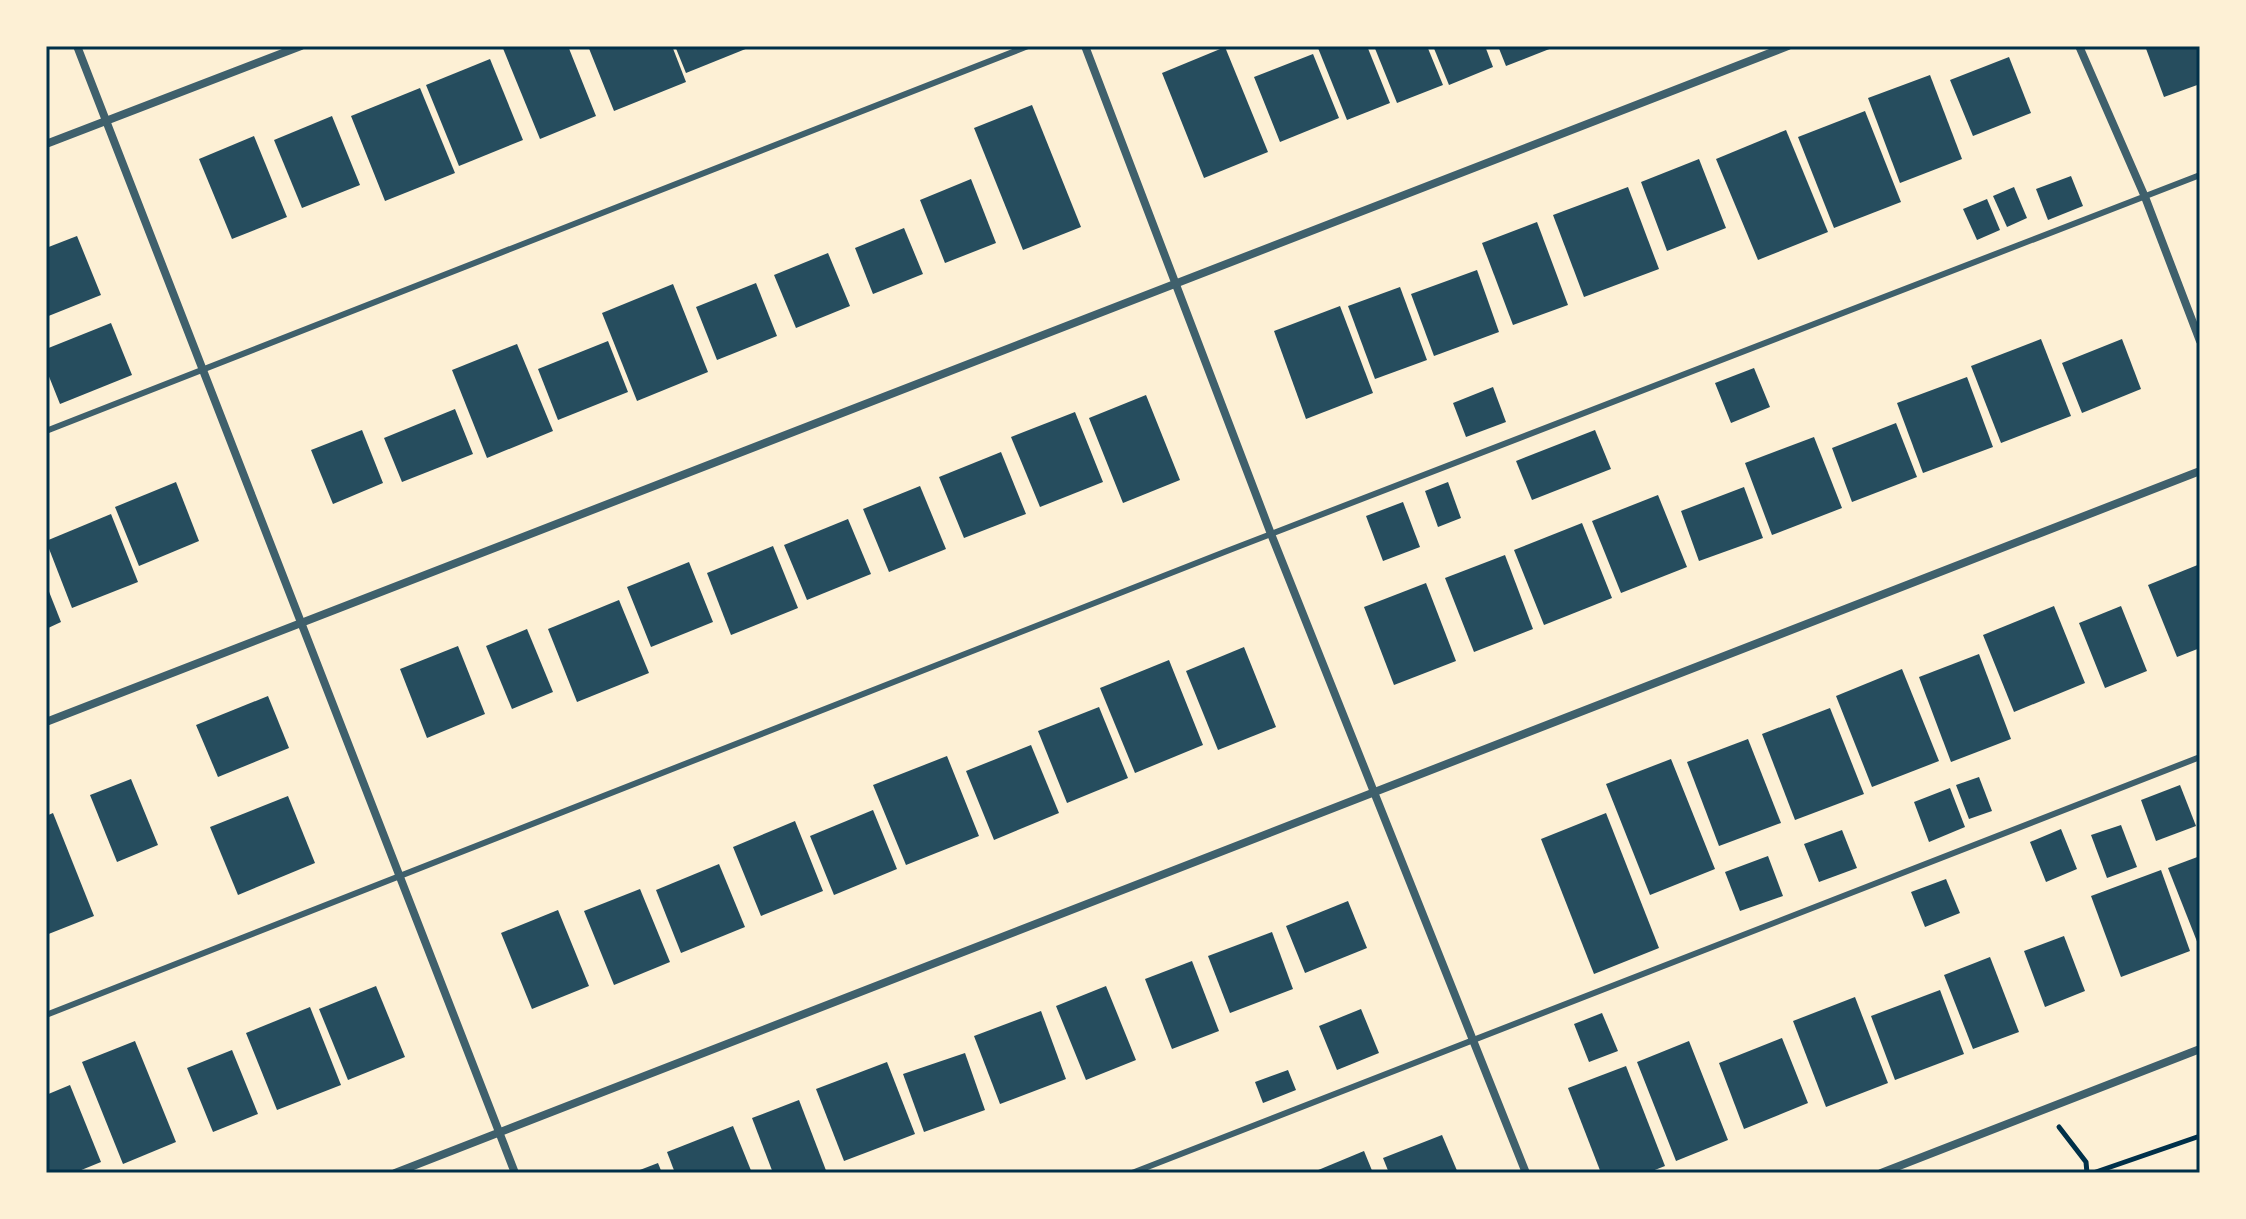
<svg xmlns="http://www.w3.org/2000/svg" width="2246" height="1219" viewBox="0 0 2246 1219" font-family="Raleway,sans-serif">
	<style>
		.building { fill: #264d5e }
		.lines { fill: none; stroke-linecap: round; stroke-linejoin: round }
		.path { stroke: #003049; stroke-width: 5 }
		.service { stroke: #3f606c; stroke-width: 6 }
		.minor { stroke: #3f606c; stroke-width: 8 }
		.neatline { fill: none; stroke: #003049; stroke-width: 3 }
	</style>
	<rect width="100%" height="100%" fill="#fdf0d5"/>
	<g class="building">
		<polygon points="502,46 568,46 596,116 540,139"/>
		<polygon points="588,46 672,46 686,82 614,111"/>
		<polygon points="675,46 753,46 686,73"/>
		<polygon points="1321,46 1367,46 1390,103 1347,120 1318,48"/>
		<polygon points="1374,46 1427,46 1443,85 1397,103"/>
		<polygon points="1433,46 1485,46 1493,67 1449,85"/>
		<polygon points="1498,46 1557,46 1506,66"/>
		<polygon points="2145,46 2200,46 2200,84 2164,97"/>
		<polygon points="1225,47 1268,152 1204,178 1162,73"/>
		<polygon points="1313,54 1339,118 1280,142 1254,77"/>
		<polygon points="2009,57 2031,113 1973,136 1950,80"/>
		<polygon points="490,59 523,140 459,166 426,85"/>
		<polygon points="1930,75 1962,159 1900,183 1868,98"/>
		<polygon points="420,88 455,173 385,201 351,116"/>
		<polygon points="1032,105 1081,227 1023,250 974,128"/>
		<polygon points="1865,111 1901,202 1834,228 1798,137"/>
		<polygon points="332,116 360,185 302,208 274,140"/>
		<polygon points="1786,130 1828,232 1758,260 1716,159"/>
		<polygon points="254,136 287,217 232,239 199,159"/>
		<polygon points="1699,159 1726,228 1667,251 1641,182"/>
		<polygon points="2071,176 2083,206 2048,220 2036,189"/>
		<polygon points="971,179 996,243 945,263 920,200"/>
		<polygon points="1628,187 1659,269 1584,297 1553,215"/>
		<polygon points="2014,187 2027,218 2007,227 1993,196"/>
		<polygon points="1987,199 2000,230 1977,240 1963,209"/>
		<polygon points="1537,222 1568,305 1513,325 1482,243"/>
		<polygon points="904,228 923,274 873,294 855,248"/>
		<polygon points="77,236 101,295 46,317 46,248"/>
		<polygon points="828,253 850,306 796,328 774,275"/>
		<polygon points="1477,270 1499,332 1434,356 1411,294"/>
		<polygon points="756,283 777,336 717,360 696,307"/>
		<polygon points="673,284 708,372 637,401 602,313"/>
		<polygon points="1400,287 1427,360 1375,379 1348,306"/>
		<polygon points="1340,306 1373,393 1306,419 1274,331"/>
		<polygon points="111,323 132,375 60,404 46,369 46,349"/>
		<polygon points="2041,339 2071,416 2001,443 1971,366"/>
		<polygon points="2122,339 2141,389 2082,413 2062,363"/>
		<polygon points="608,341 628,392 558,420 538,369"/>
		<polygon points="517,344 553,431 487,458 452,370"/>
		<polygon points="1754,368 1770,407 1731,423 1715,383"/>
		<polygon points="1967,377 1993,447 1923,473 1897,403"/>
		<polygon points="1493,387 1506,422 1466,437 1453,403"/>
		<polygon points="1146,395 1180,480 1123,503 1089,418"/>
		<polygon points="455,409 473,454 402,482 384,438"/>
		<polygon points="1075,412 1103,482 1040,507 1011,437"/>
		<polygon points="1896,423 1917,477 1852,502 1832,448"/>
		<polygon points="362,430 383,483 333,504 311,450"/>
		<polygon points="1595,430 1611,469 1532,500 1516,461"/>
		<polygon points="1814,437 1842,508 1772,535 1745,463"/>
		<polygon points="1001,452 1026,514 964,538 939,477"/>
		<polygon points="176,482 199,541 139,566 115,507"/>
		<polygon points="1448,482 1461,518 1438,527 1425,491"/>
		<polygon points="920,486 946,549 889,572 863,509"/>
		<polygon points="1744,487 1763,538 1699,561 1681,511"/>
		<polygon points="1658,495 1687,567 1621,593 1592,521"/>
		<polygon points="1403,502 1420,547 1383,561 1366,516"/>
		<polygon points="111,514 138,582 72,608 46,541"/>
		<polygon points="848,519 871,574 807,600 784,545"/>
		<polygon points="1582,523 1612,598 1544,625 1514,550"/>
		<polygon points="773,546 798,608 731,635 707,573"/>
		<polygon points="1505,555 1533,629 1474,652 1445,578"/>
		<polygon points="689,562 713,622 651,647 627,587"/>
		<polygon points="2200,564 2200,648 2177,657 2148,585"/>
		<polygon points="1426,583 1456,661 1394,685 1364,607"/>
		<polygon points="46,584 61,622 46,629"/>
		<polygon points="619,600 649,673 577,702 548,629"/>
		<polygon points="2054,606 2085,683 2014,712 1983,635"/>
		<polygon points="2121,606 2147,671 2105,688 2079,623"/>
		<polygon points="527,629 553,692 512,709 486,646"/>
		<polygon points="458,646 485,714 427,738 400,669"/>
		<polygon points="1244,647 1276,727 1218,750 1186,671"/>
		<polygon points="1979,654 2011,739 1951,762 1919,677"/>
		<polygon points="1169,660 1203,745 1135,773 1100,688"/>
		<polygon points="1902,669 1939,761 1872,787 1836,696"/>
		<polygon points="268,696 289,748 218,777 196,725"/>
		<polygon points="1099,707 1128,778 1067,803 1038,731"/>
		<polygon points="1830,708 1864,794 1795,820 1762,734"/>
		<polygon points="1748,739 1781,823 1719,846 1687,762"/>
		<polygon points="1031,745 1059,813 994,840 966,771"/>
		<polygon points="947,756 979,836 906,865 873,785"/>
		<polygon points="1671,759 1715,869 1650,895 1606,784"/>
		<polygon points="1979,777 1992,811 1969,819 1956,785"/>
		<polygon points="131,779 158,845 117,862 90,795"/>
		<polygon points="2180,785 2196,826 2156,841 2141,800"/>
		<polygon points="1950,788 1965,827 1929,842 1914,802"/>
		<polygon points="288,796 315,863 238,895 210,827"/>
		<polygon points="873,810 897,869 834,895 810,836"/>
		<polygon points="53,813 94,916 46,935 46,816"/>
		<polygon points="1606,813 1659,948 1594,974 1541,839"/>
		<polygon points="795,821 823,891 761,916 733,847"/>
		<polygon points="2121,825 2137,867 2107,878 2091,835"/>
		<polygon points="2061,829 2077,869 2046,882 2030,842"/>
		<polygon points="1842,830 1857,868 1819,882 1804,844"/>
		<polygon points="1768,856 1783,896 1740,911 1725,872"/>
		<polygon points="2200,856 2200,949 2168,868"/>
		<polygon points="719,864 745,927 681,953 656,890"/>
		<polygon points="2161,870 2190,951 2121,977 2091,896"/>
		<polygon points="1946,879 1960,913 1925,927 1911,892"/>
		<polygon points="640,889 670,962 614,985 584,911"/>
		<polygon points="1348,901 1367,948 1305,973 1286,926"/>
		<polygon points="558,910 589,986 532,1009 501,933"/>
		<polygon points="1272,932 1293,989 1230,1013 1208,956"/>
		<polygon points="2064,936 2085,991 2045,1007 2024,951"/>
		<polygon points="1990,957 2019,1032 1973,1049 1944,975"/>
		<polygon points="1192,961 1219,1031 1172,1049 1145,979"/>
		<polygon points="376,986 405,1057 348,1080 319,1009"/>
		<polygon points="1106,986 1136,1060 1086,1080 1056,1006"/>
		<polygon points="1940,990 1964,1054 1895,1080 1871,1016"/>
		<polygon points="1855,997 1888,1083 1826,1107 1793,1021"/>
		<polygon points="310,1007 341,1085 277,1110 246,1033"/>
		<polygon points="1361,1009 1379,1053 1337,1070 1319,1026"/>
		<polygon points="1041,1011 1066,1079 1000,1104 974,1036"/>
		<polygon points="1602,1013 1618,1051 1589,1062 1574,1024"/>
		<polygon points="1782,1038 1808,1103 1744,1129 1719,1063"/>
		<polygon points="135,1041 176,1142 123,1164 82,1062"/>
		<polygon points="1689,1041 1728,1140 1676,1161 1637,1062"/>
		<polygon points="232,1050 258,1114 213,1132 187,1068"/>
		<polygon points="965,1053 985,1110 924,1132 903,1074"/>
		<polygon points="887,1062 915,1134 844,1161 816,1089"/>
		<polygon points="1626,1066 1665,1166 1647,1173 1601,1173 1568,1088"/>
		<polygon points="1288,1070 1296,1090 1263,1103 1255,1082"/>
		<polygon points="70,1085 101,1162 74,1173 46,1173 46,1095"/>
		<polygon points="799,1100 827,1173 773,1173 752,1118"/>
		<polygon points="733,1126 752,1173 675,1173 667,1152"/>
		<polygon points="1442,1135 1458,1173 1389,1173 1383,1158"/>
		<polygon points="1364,1151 1373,1173 1311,1173"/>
		<polygon points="658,1163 662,1173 632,1173"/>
	</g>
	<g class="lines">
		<g class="path">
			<polyline points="2059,1127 2086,1162 2087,1173"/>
			<polyline points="2093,1173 2200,1136"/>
		</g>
		<g class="service">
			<polyline points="46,431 1028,46"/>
			<polyline points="46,1015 1227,551 2200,175"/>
			<polyline points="1132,1173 2200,757"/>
		</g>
		<g class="minor">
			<polyline points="77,46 515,1173"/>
			<polyline points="1085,46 1271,534 1526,1173"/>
			<polyline points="2079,46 2145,197 2200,341"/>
			<polyline points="46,144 301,46"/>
			<polyline points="46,722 1788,46"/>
			<polyline points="395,1173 2200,471"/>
			<polyline points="1881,1173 2200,1049"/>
		</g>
	</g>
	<rect width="2246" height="1219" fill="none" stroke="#fdf0d5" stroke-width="96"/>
	<rect x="48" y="48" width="2150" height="1123" class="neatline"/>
</svg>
